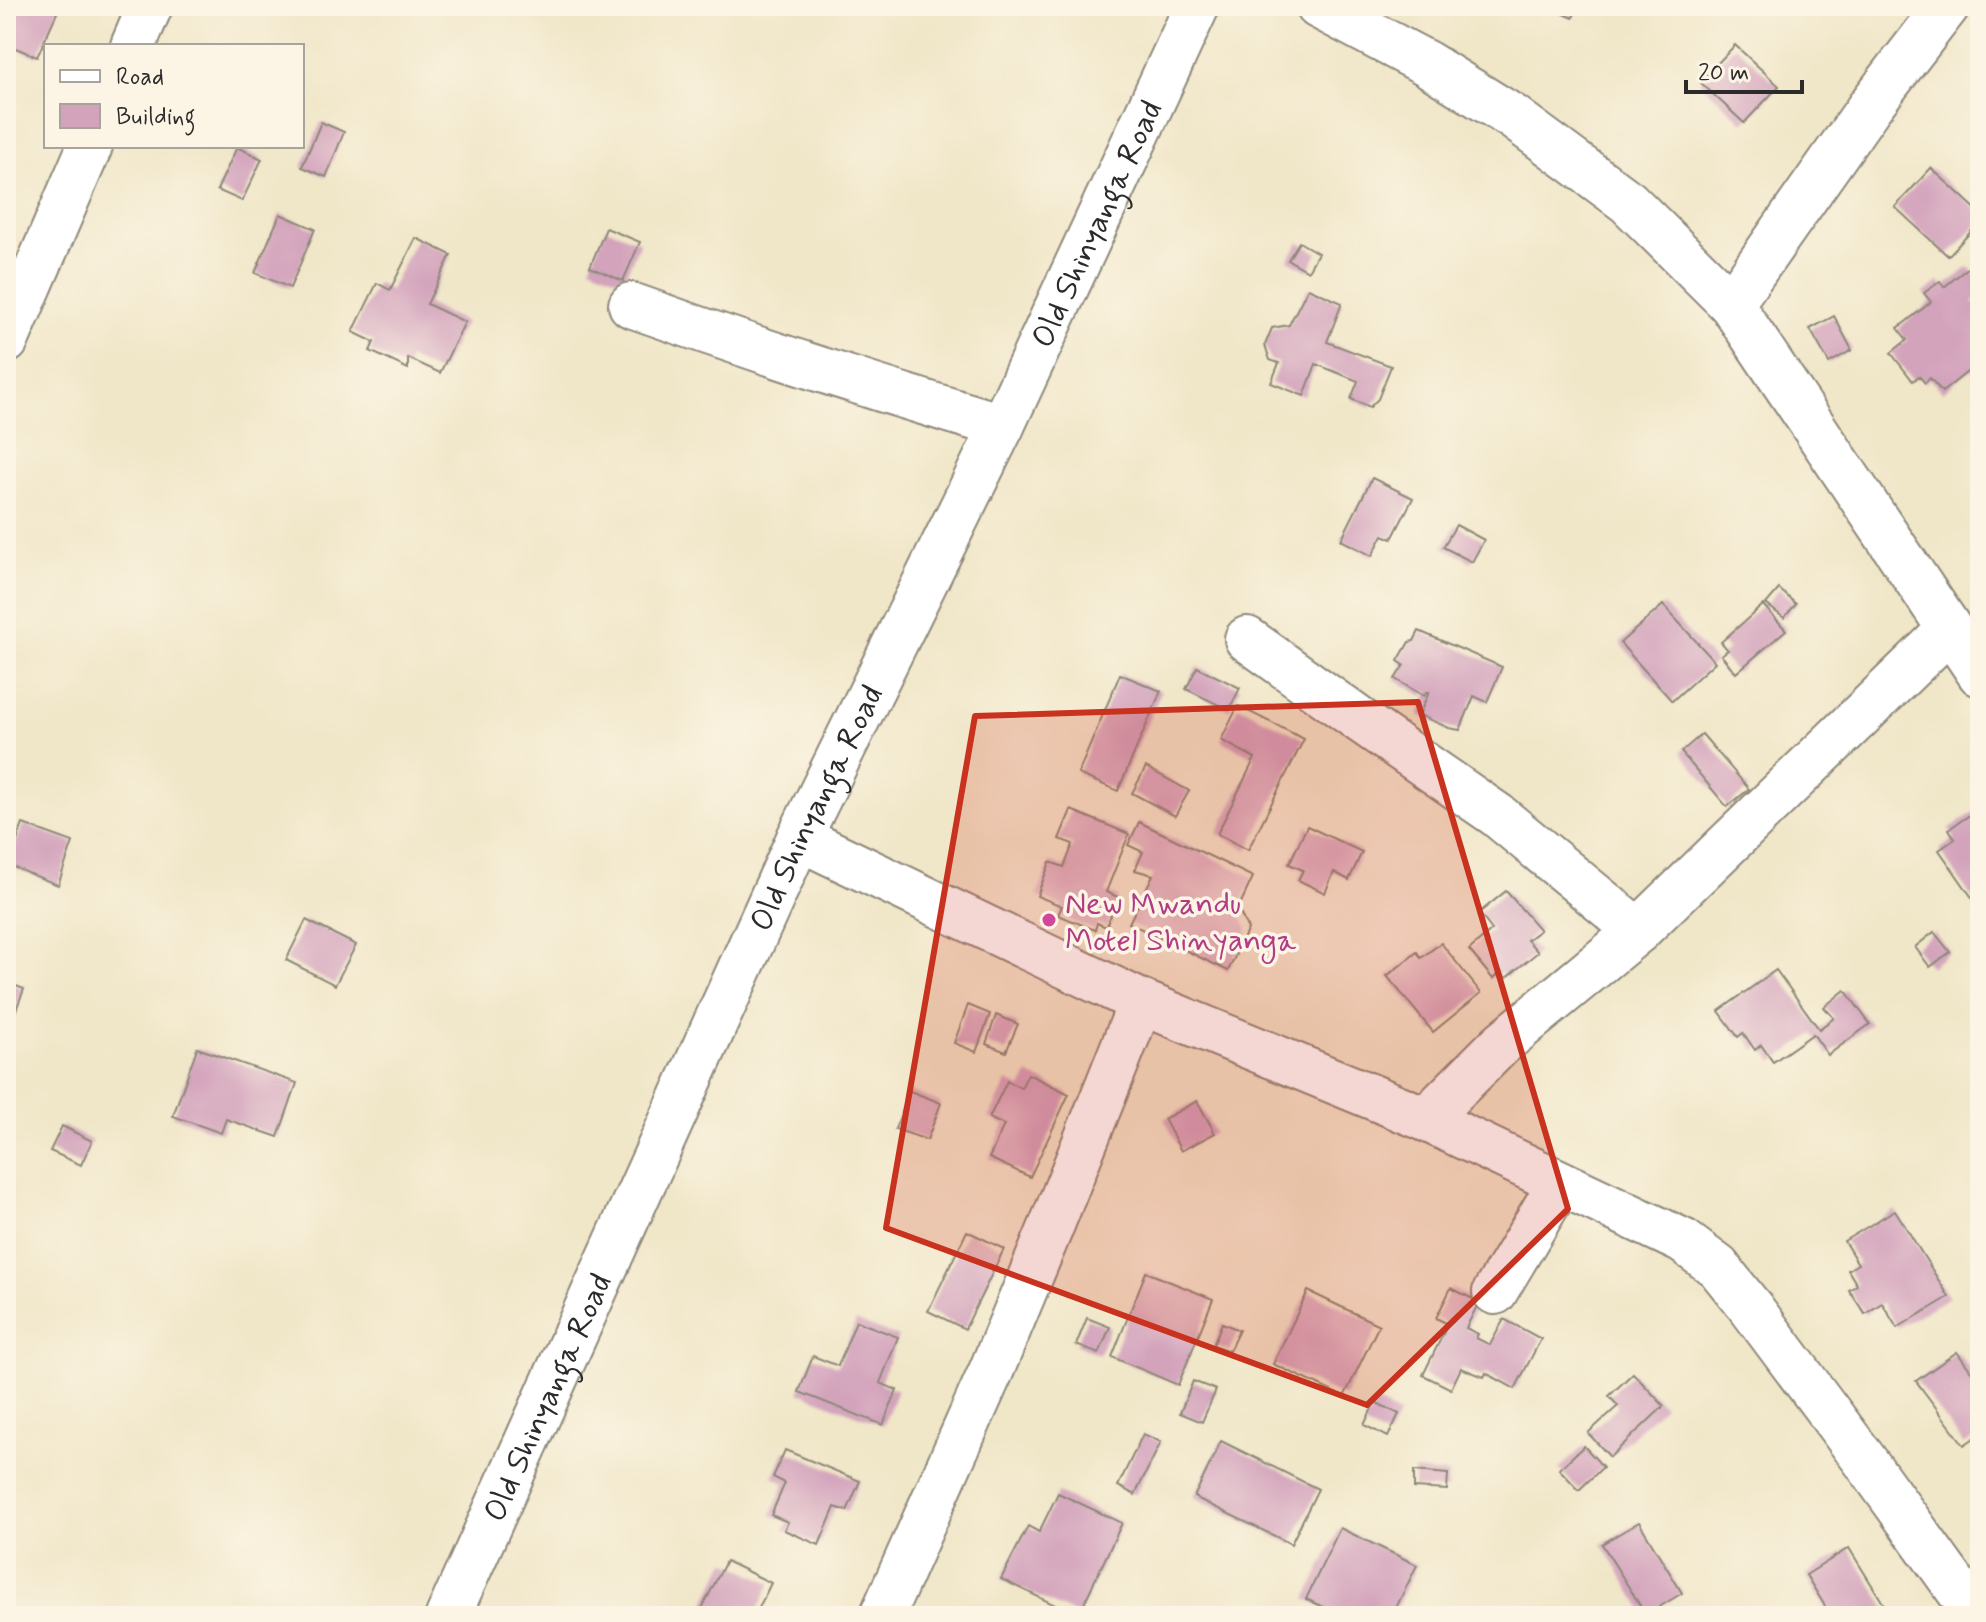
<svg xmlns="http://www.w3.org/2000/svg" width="1986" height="1622" viewBox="0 0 1986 1622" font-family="Mynerve,sans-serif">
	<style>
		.building { fill: #d3a3bc }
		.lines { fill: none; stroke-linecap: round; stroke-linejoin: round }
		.minor-casing { stroke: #8e887a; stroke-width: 48 }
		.major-casing { stroke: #8e887a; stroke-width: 48 }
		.minor { stroke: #fff; stroke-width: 44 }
		.major { stroke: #fff; stroke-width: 44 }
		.marked { fill: #c8321e; fill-opacity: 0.2; stroke: #c8321e; stroke-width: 6; stroke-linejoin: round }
		.hotel-dot { fill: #d1479c; stroke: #fcf5e5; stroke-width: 3 }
		.labels { text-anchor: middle; stroke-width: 7; stroke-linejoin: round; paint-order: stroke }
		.street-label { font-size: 32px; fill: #2b2b2b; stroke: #fcf5e5 }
		.hotel-label { font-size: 32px; fill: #b23c85; stroke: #fcf5e5; text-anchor: start }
	</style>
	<rect width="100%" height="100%" fill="#fcf5e5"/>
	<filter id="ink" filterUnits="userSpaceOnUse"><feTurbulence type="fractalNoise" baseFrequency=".0125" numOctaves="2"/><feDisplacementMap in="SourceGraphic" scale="16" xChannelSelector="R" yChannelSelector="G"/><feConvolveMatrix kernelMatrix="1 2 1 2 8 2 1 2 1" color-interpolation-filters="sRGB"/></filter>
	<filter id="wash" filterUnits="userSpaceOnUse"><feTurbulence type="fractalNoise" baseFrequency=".006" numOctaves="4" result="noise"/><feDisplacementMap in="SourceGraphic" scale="32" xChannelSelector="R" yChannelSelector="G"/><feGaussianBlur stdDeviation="1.8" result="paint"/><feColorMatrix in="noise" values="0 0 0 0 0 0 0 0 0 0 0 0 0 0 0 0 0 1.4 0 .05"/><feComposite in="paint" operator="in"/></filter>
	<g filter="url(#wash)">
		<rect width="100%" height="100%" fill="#f0e6c8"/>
		<g id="blocks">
			<g class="building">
				<polygon points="6,6 60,6 37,57 6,44"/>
				<polygon points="1546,6 1578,6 1573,18"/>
				<polygon points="1735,45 1779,86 1744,123 1700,82"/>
				<polygon points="321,122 344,132 326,177 302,167"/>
				<polygon points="237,147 262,159 242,201 217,190"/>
				<polygon points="1931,168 1980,213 1980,222 1948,256 1895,207"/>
				<polygon points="280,214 315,229 290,288 255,273"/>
				<polygon points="606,228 640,242 623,281 590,267"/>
				<polygon points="416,238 451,255 427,304 465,322 440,373 408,358 408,369 370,351 374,342 353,332 377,283 390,290"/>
				<polygon points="1299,242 1318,253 1308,271 1288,260"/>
				<polygon points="1969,267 1980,281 1980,296 1973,302 1980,310 1980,377 1978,378 1971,369 1942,392 1930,378 1925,383 1919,376 1913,381 1891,353 1907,340 1898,328 1931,302 1924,293 1940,281 1944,287"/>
				<polygon points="1308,288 1342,303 1327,342 1391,366 1378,399 1370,407 1351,399 1358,381 1316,364 1304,396 1271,383 1279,363 1270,360 1265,345 1272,328 1289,325"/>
				<polygon points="1834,316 1852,350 1829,363 1810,329"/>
				<polygon points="1372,478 1413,498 1392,539 1383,535 1372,556 1341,540"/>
				<polygon points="1456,525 1484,540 1472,562 1443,547"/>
				<polygon points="1779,589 1796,604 1784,618 1766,604"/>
				<polygon points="1663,605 1715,662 1672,701 1620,643"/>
				<polygon points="1763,605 1786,630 1736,673 1721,655 1728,650 1721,642"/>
				<polygon points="1419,631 1502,667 1487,702 1474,696 1460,730 1449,728 1419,715 1429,692 1426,692 1424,696 1395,679 1404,665 1398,661 1409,642 1414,641"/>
				<polygon points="1197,667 1240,688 1229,710 1186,689"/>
				<polygon points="1120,674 1161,691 1118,791 1078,774"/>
				<polygon points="1238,706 1304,739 1248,850 1217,834 1255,758 1221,740"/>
				<polygon points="1702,734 1749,789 1727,807 1681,752"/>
				<polygon points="1146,767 1189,791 1175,816 1132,793"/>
				<polygon points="1980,808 1980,909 1939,850 1955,839 1949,829"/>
				<polygon points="1071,810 1129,834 1106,892 1118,897 1106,927 1097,923 1095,930 1058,915 1062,906 1037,896 1050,862 1064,867 1073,844 1059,839"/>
				<polygon points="1139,822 1253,877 1238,909 1248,929 1228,971 1129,923 1153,875 1135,870 1143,852 1128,845"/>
				<polygon points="23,824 73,842 58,885 8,865"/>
				<polygon points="1307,826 1362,852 1349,880 1334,872 1325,893 1298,880 1303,870 1289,864"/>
				<polygon points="1506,891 1540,930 1527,940 1538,952 1506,978 1501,972 1493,979 1469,950 1492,930 1479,913"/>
				<polygon points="306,920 356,945 335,985 286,960"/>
				<polygon points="1934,932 1950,952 1930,967 1915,947"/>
				<polygon points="1441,943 1481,993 1433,1032 1387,976 1417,952 1421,958"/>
				<polygon points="1776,970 1819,1029 1834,1018 1824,1007 1845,990 1870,1024 1828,1055 1813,1034 1773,1062 1761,1045 1755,1050 1743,1033 1738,1037 1719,1011"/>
				<polygon points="6,982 24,989 6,1036"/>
				<polygon points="968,1005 990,1014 976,1052 954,1043"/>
				<polygon points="996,1015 1018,1024 1006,1052 986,1044"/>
				<polygon points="197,1048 297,1083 278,1137 226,1119 221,1133 173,1116"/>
				<polygon points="1028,1074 1069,1094 1030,1177 989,1158 1004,1125 989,1118 1007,1081 1021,1088"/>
				<polygon points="910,1091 941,1103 927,1140 895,1129"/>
				<polygon points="1197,1101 1215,1133 1181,1151 1164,1119"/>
				<polygon points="62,1126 92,1141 81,1165 50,1151"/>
				<polygon points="1895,1210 1949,1297 1897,1328 1882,1303 1865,1314 1849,1290 1857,1285 1848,1270 1858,1264 1844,1241"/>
				<polygon points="967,1231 1004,1249 965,1329 928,1311"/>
				<polygon points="1146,1272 1213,1299 1178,1385 1112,1357"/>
				<polygon points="1451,1288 1479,1302 1466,1328 1478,1334 1476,1338 1490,1345 1504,1319 1541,1339 1515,1389 1486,1373 1484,1377 1461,1368 1451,1389 1423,1375 1448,1324 1436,1318"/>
				<polygon points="1308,1291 1379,1325 1344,1397 1273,1364"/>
				<polygon points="1087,1318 1110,1327 1099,1354 1076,1345"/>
				<polygon points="856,1321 898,1337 880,1383 897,1390 883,1425 799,1392 813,1356 838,1366"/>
				<polygon points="1222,1323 1239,1330 1229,1351 1213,1345"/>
				<polygon points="1957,1352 1980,1383 1980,1434 1964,1445 1916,1381"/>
				<polygon points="1633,1373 1664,1406 1610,1457 1588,1433 1618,1406 1609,1396"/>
				<polygon points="1193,1381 1216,1390 1202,1422 1180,1413"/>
				<polygon points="1375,1402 1399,1414 1388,1437 1364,1425"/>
				<polygon points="1143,1434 1161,1442 1135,1495 1118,1486"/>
				<polygon points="1221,1441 1318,1489 1291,1544 1194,1497"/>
				<polygon points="1584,1446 1603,1467 1579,1490 1559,1469"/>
				<polygon points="785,1450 860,1481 847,1511 835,1507 819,1545 784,1530 788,1522 771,1515 785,1483 773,1477"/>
				<polygon points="1414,1471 1448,1474 1447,1490 1414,1488"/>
				<polygon points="1058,1493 1122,1523 1078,1616 1001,1579 1028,1526 1039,1532"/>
				<polygon points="1639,1522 1682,1593 1646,1615 1602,1544"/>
				<polygon points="1340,1528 1417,1565 1392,1616 1343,1616 1306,1599"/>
				<polygon points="1849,1548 1891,1616 1831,1616 1806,1575"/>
				<polygon points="726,1561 771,1583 755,1616 698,1616"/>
			</g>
		</g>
	</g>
	<g filter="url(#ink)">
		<use href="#blocks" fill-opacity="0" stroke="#8e887a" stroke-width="2"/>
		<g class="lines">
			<g class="minor-casing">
				<g id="minor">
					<polyline points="1318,6 1426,63 1513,117 1628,202 1731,304 1980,674"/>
					<polyline points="133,46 150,6"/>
					<polyline points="1731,304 1870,106 1947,6"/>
					<path d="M631 305C754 349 877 389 1002 426"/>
					<polyline points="6,341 90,146"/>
					<polyline points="1247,639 1364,723 1497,815 1638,931"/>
					<polyline points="799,838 1141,1002 1426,1119 1683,1241 1718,1267 1751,1308 1866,1462 1977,1616"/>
					<polyline points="1426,1119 1501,1044 1638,931 1949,630"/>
					<polyline points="1495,1292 1560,1183"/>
					<polyline points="882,1616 992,1369 1049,1232 1141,1002"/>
				</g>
			</g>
			<g class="major-casing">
				<g id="major">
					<path id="s1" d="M448 1616 799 838 1002 426 1197 6"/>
				</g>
			</g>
			<use href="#minor" class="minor"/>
			<use href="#major" class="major"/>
		</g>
	</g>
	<path class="marked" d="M1418 702 1568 1209 1367 1405 886 1228 975 716Z"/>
	<circle class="hotel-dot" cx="1049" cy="920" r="8"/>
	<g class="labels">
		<g class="street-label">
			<text dy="11" stroke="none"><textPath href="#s1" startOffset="1536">Old Shinyanga Road</textPath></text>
			<text dy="11" stroke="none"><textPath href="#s1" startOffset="888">Old Shinyanga Road</textPath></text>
			<text dy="11" stroke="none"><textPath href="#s1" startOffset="240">Old Shinyanga Road</textPath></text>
		</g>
		<g class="hotel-label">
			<text x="1065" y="913">New Mwandu<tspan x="1065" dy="37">Motel Shinyanga</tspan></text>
		</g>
	</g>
	<rect width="1986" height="1622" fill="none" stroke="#fcf5e5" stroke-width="32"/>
	<rect x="44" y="44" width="260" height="104" fill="#fcf5e5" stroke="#a8a49b" stroke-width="2"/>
	<rect x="60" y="70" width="40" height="12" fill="#ffffff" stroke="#a8a49b" stroke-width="2"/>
	<text x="116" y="84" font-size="24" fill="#2b2b2b">Road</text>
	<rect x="60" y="104" width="40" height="24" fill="#d3a3bc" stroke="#a8a49b" stroke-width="2"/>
	<text x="116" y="124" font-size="24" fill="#2b2b2b">Building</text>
	<path d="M1686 80v12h116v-12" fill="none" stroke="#2b2b2b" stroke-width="4"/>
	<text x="1698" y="80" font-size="24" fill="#2b2b2b" stroke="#fcf5e5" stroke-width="6" paint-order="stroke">20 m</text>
</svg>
